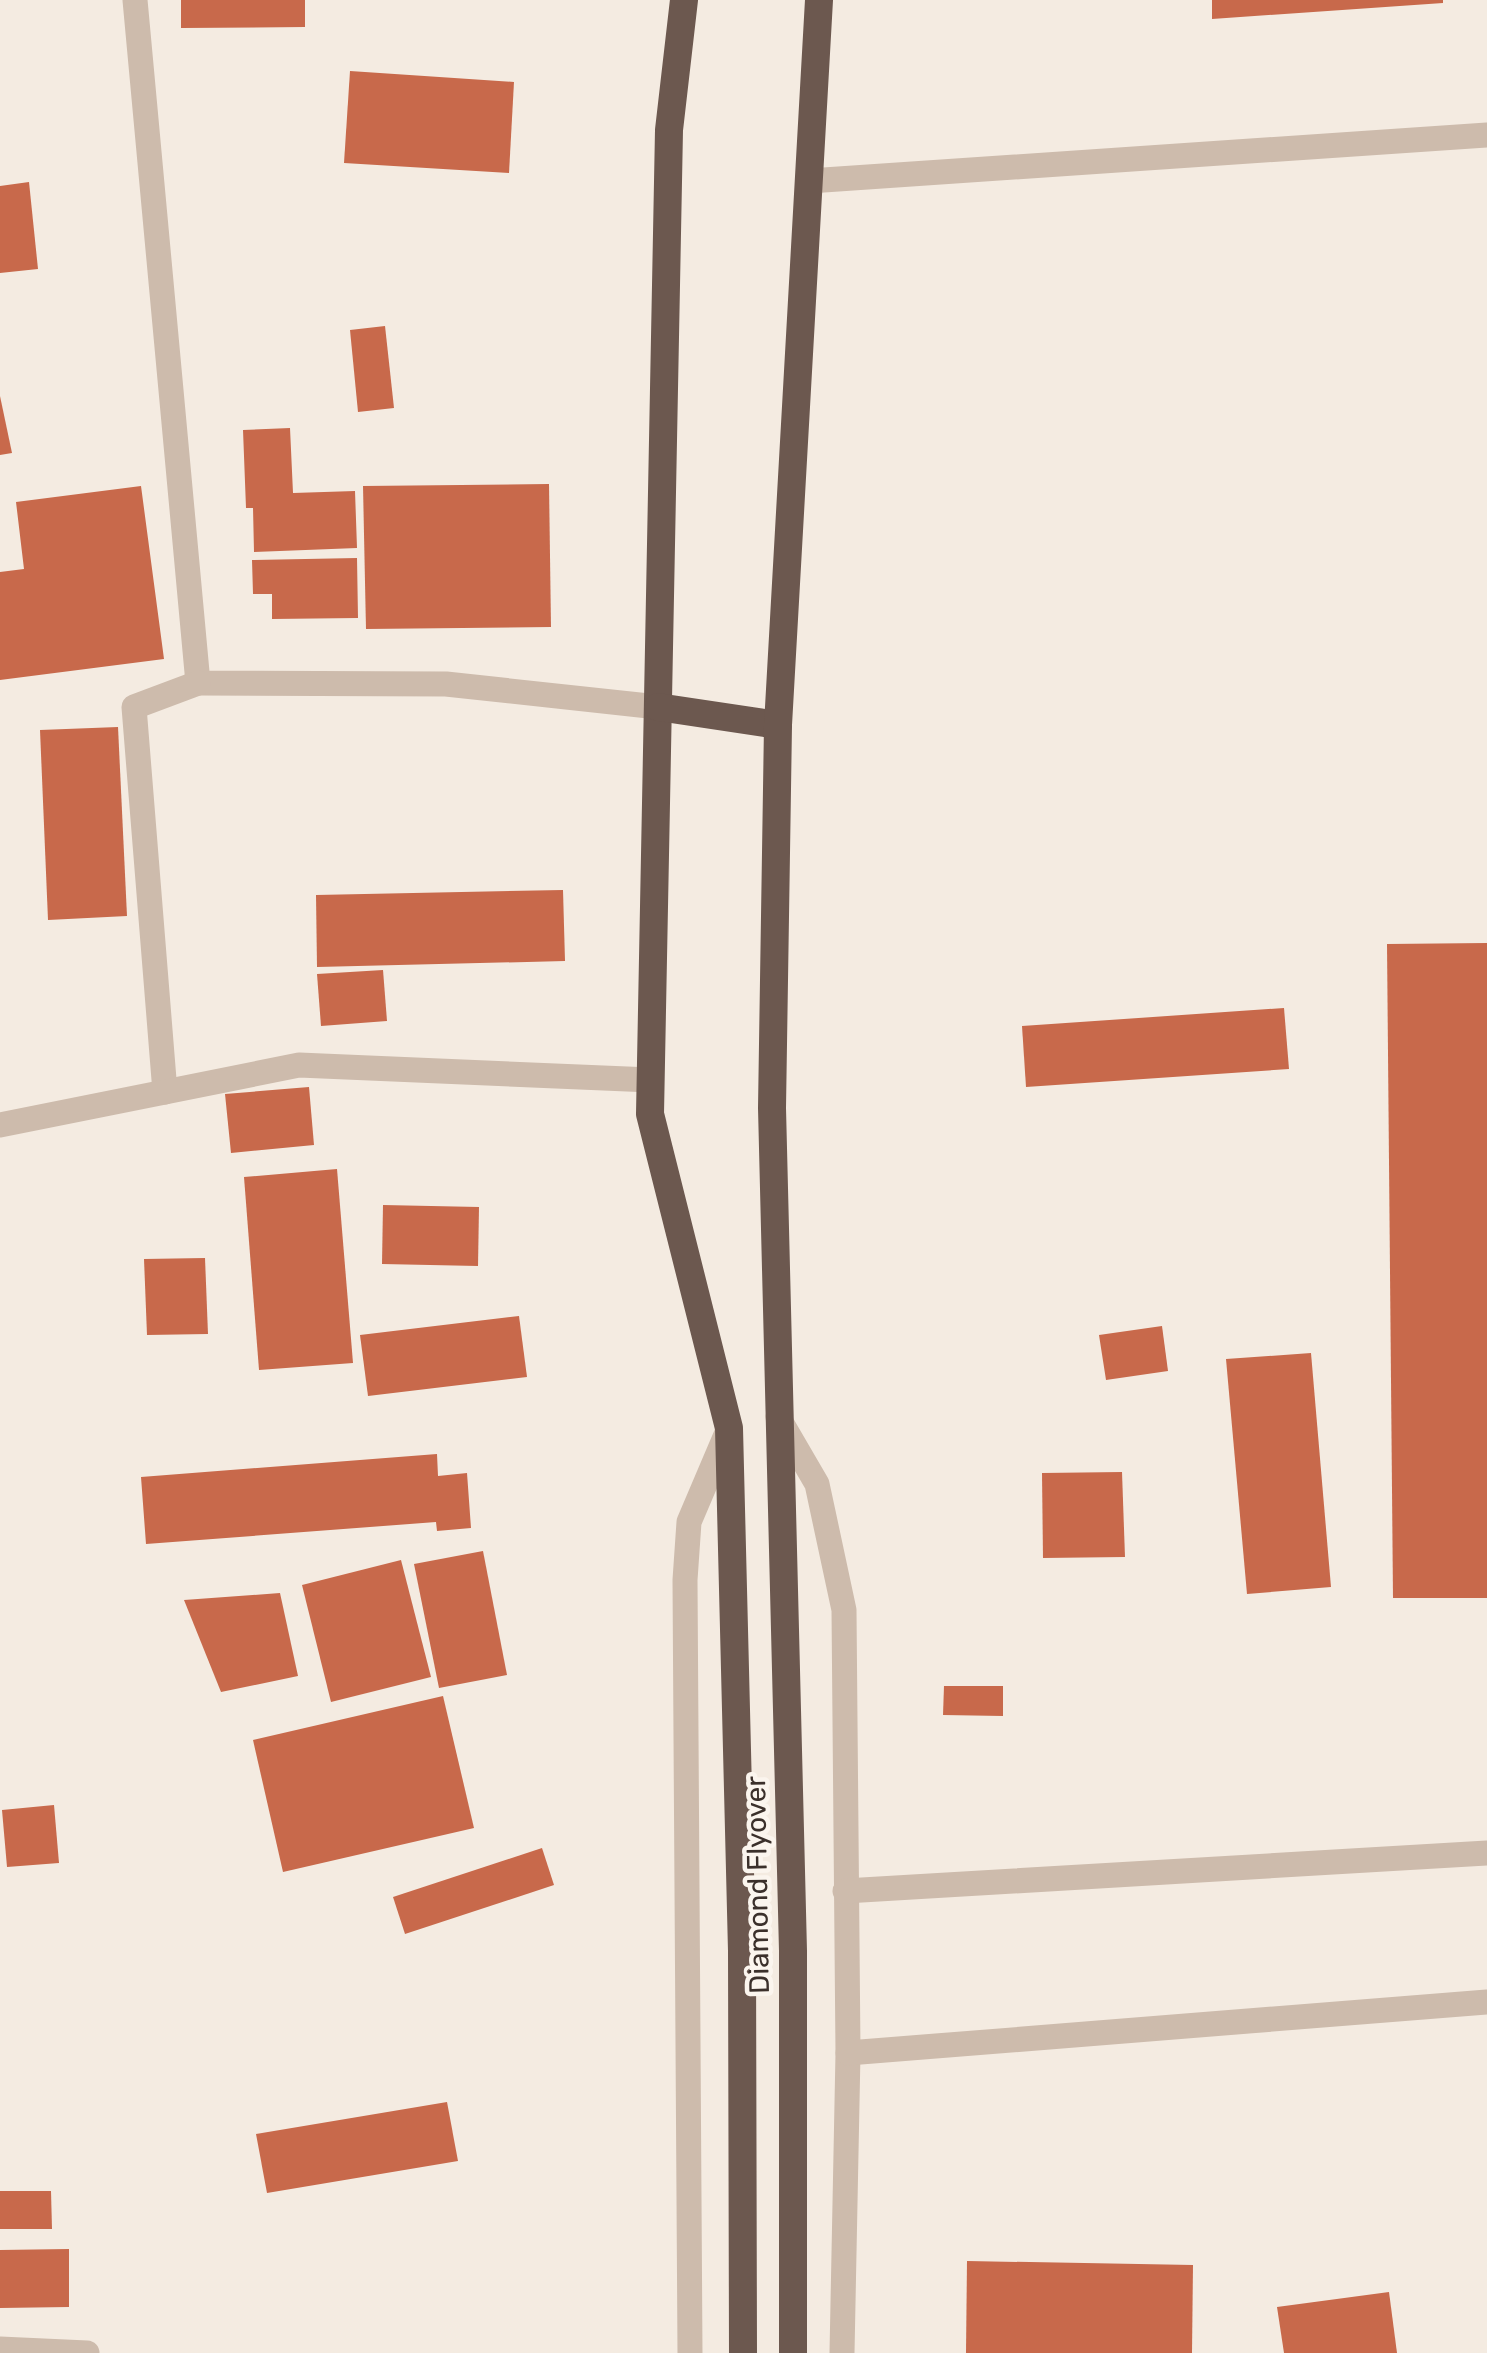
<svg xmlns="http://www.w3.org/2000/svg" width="1487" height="2353" viewBox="0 0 1487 2353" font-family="Rubik,sans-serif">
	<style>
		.building { fill: #c8694b }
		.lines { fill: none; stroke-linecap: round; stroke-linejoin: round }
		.minor { stroke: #cdbbac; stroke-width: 25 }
		.tertiary { stroke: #cdbbac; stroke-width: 25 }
		.trunk { stroke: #6c584f; stroke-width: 28 }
		.labels { text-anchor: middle; stroke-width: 9; stroke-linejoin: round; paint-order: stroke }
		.street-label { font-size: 28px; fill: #3b302b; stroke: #fbf5ee }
	</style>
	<rect width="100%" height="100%" fill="#f4ebe1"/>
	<g class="building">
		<polygon points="181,0 305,0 305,27 181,28"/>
		<polygon points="1212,0 1443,0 1443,3 1212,19"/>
		<polygon points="350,71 514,82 509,173 344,163"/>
		<polygon points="29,182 38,269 0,273 0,186"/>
		<polygon points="385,326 394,408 358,412 350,330"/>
		<polygon points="0,396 12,453 0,455"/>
		<polygon points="290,428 293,493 355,491 357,548 254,552 253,508 246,508 243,430"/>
		<polygon points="549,484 551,627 366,629 363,486"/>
		<polygon points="141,486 164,659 0,680 0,572 24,569 16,502"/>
		<polygon points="357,558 358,618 272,619 272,594 253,594 252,560"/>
		<polygon points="118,727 127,916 48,920 40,730"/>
		<polygon points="563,890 565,961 317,967 316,895"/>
		<polygon points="1487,943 1487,1598 1393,1598 1387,944"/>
		<polygon points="383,970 387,1021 321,1026 317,974"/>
		<polygon points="1284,1008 1289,1069 1026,1087 1022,1026"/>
		<polygon points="309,1087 314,1145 231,1153 225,1094"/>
		<polygon points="337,1169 353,1363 259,1370 244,1177"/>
		<polygon points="383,1205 479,1207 478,1266 382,1264"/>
		<polygon points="205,1258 208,1334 147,1335 144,1259"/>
		<polygon points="519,1316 527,1377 368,1396 360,1335"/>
		<polygon points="1162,1326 1168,1371 1106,1380 1099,1335"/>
		<polygon points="1311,1353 1331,1587 1247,1594 1226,1359"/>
		<polygon points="437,1454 438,1476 467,1473 471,1528 437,1531 436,1522 146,1544 141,1477"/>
		<polygon points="1122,1472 1125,1557 1043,1558 1042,1473"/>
		<polygon points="483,1551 507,1675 439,1688 414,1564"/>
		<polygon points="401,1560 431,1677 331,1702 302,1585"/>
		<polygon points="280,1593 298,1676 221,1692 184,1600"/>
		<polygon points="944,1686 1003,1686 1003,1716 943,1715"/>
		<polygon points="443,1696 474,1828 283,1872 253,1740"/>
		<polygon points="54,1805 59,1863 7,1867 2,1810"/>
		<polygon points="542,1848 554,1885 405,1934 393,1897"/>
		<polygon points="447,2102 458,2161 267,2193 256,2134"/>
		<polygon points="0,2191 51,2191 52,2229 0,2229"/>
		<polygon points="69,2249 69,2307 0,2308 0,2250"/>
		<polygon points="967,2261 1193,2265 1192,2353 966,2353"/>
		<polygon points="1389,2292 1397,2353 1284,2353 1277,2307"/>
	</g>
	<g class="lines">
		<g class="minor">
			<polyline points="135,0 198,683 446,684 658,707"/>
			<polyline points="809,181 1487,135"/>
			<polyline points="165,1092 134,707 198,683"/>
			<polyline points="0,1125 299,1065 651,1080"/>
			<polyline points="0,2349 87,2353"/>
			<polyline points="690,2353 685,1580 689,1522 729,1428"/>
			<polyline points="842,2353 848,2053"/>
		</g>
		<g class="tertiary">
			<polyline points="778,1417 817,1484 844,1610 848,2053 1487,2002"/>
			<polyline points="845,1891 1487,1853"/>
		</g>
		<g class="trunk">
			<polyline points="684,0 669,130 650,1114 729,1428 742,1951 743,2353"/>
			<polyline points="658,707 778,725"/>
			<polyline points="793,2353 793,1951 772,1108 778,725 819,0"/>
		</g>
	</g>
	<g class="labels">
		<g class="street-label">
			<text transform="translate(757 1885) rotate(-91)" y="10">Diamond Flyover</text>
		</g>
	</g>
</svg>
